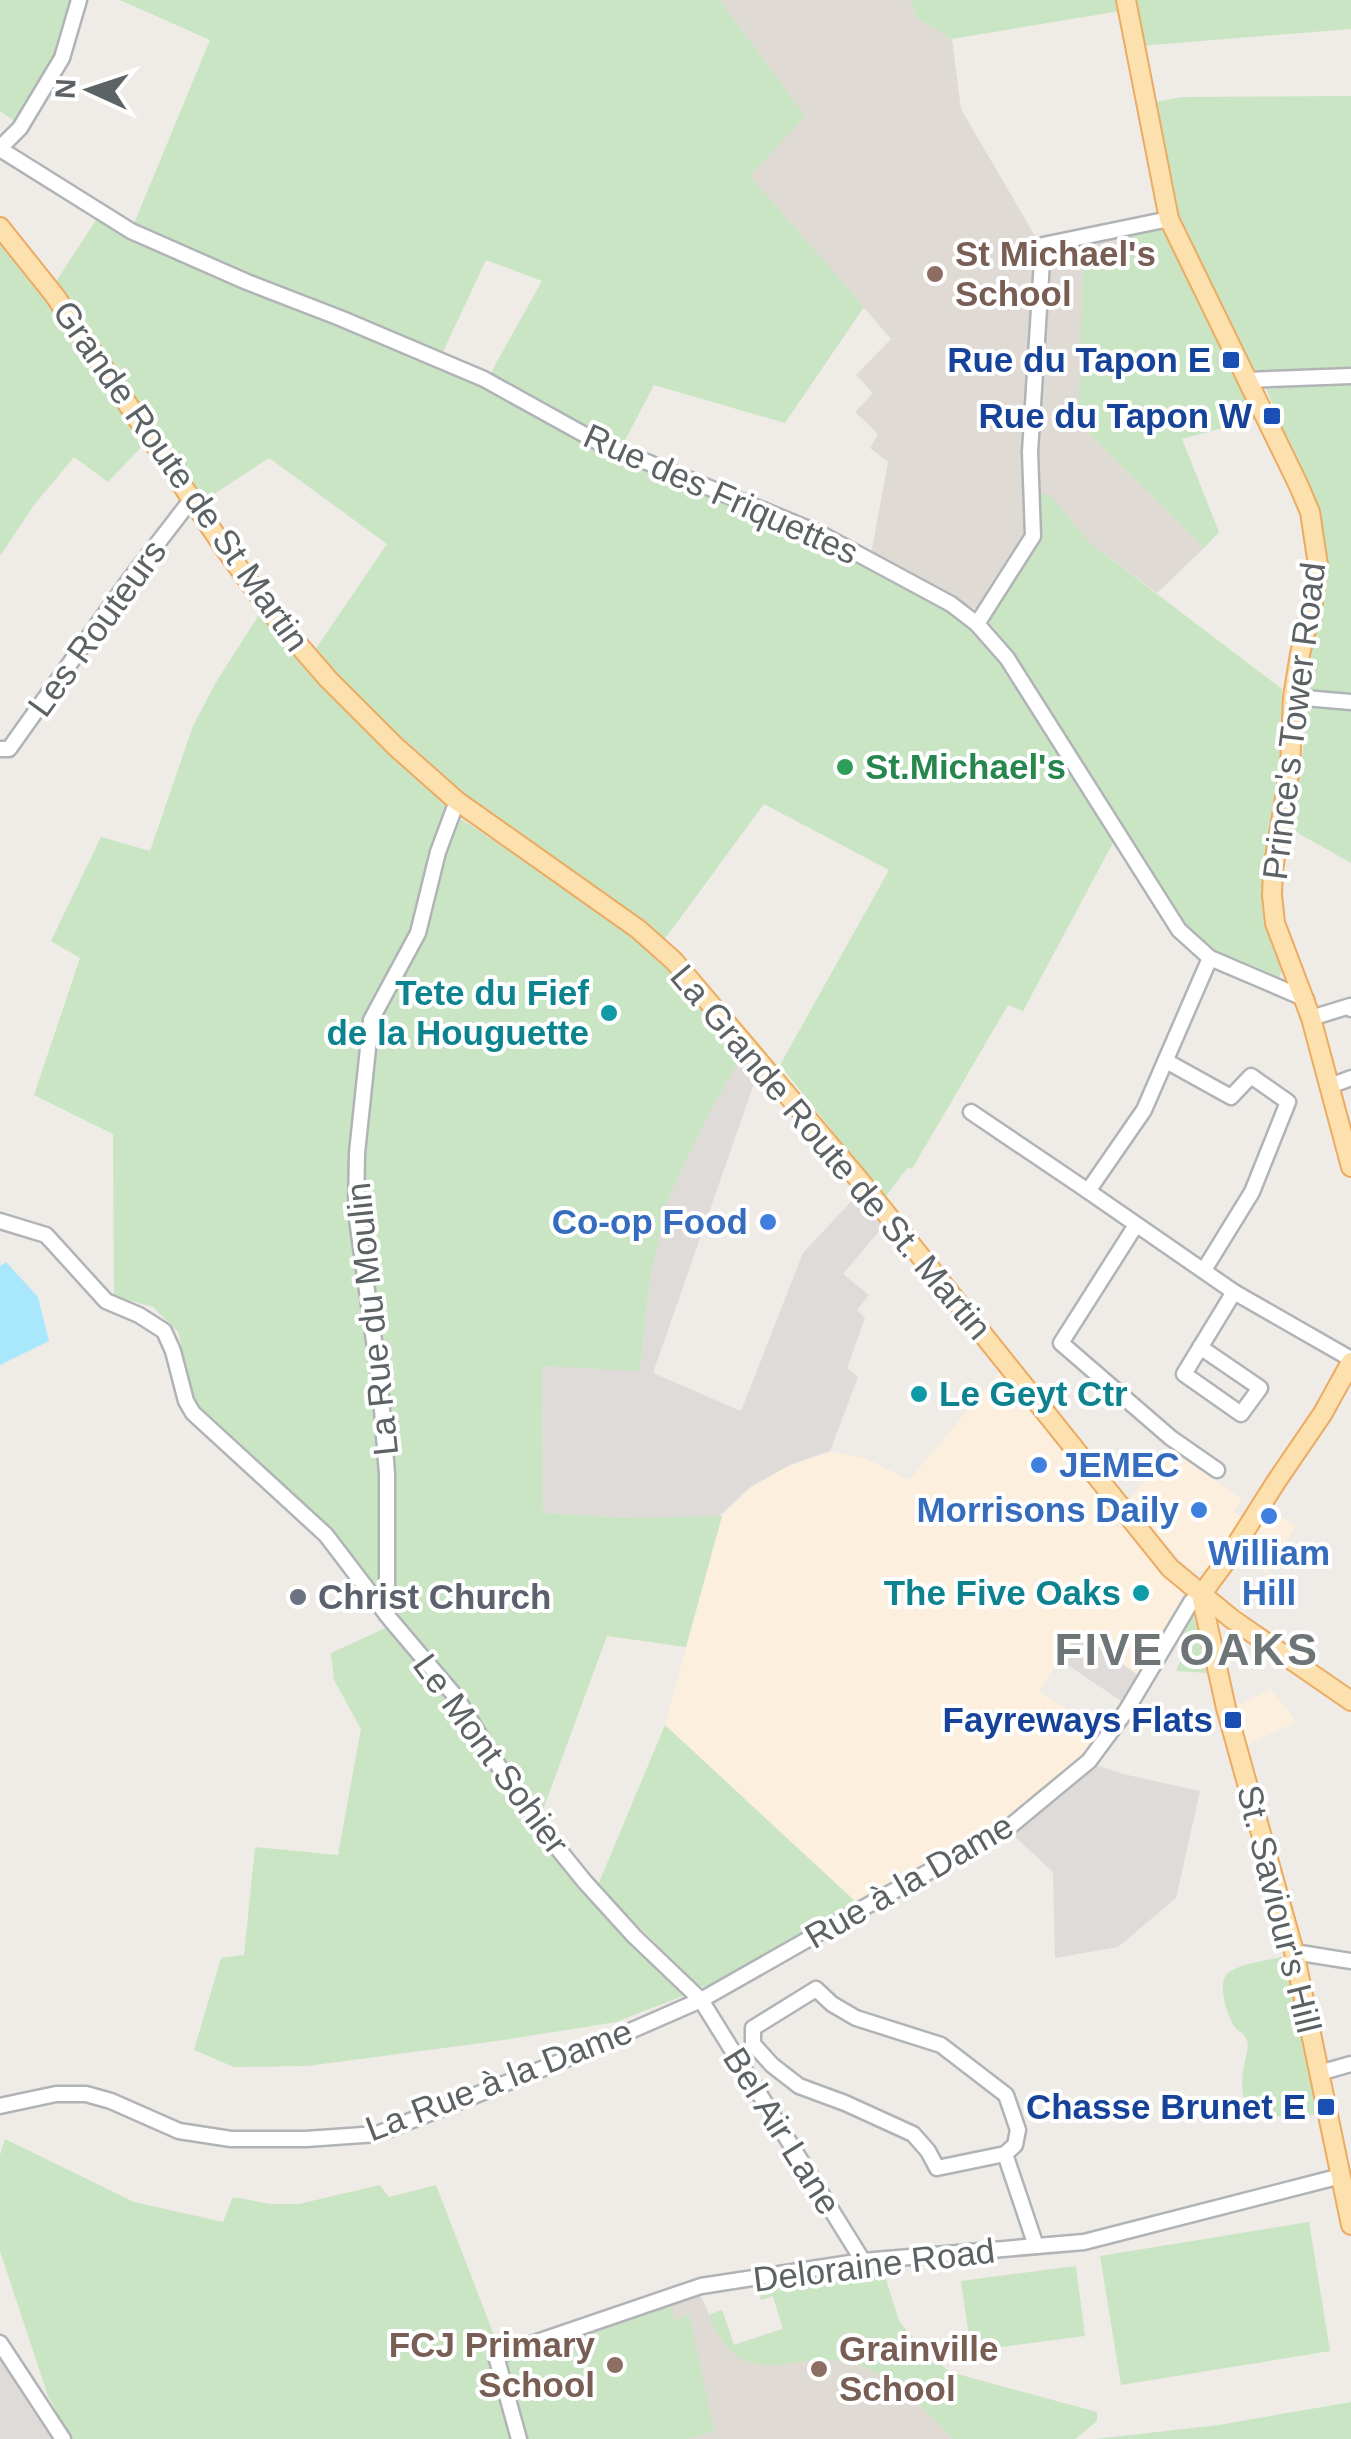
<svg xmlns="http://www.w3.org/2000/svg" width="1351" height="2439" viewBox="0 0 1351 2439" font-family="Arial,sans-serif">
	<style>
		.commercial { fill: #fdefdd }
		.industrial { fill: #dedbd8 }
		.education { fill: #dfdbd4 }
		.green { fill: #cae5c3 }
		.water { fill: #a9e7fc }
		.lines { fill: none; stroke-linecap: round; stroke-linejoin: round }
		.minor-casing { stroke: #b1b4b7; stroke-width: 19 }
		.major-casing { stroke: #ecab62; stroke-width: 22 }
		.minor { stroke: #fff; stroke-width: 14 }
		.major { stroke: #fce0ae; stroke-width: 18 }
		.education-dot { fill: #8d6e63; stroke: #fff; stroke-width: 4 }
		.transit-dot { fill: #1a4fb4; stroke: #fff; stroke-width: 4 }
		.leisure-dot { fill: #2e9e5b; stroke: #fff; stroke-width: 4 }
		.culture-dot { fill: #0f9aa8; stroke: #fff; stroke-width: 4 }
		.shop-dot { fill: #3f7fe0; stroke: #fff; stroke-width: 4 }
		.worship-dot { fill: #6b7280; stroke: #fff; stroke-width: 4 }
		.labels { text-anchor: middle; stroke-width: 8; stroke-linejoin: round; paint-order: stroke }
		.education-label { font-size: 35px; font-weight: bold; fill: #785e54; stroke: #fff; text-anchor: start }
		.transit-label { font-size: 35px; font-weight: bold; fill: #164399; stroke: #fff; text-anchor: end }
		.street-label { font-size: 35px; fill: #5d6265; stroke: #fff }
		.leisure-label { font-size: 35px; font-weight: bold; fill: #27864d; stroke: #fff; text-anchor: start }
		.culture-label { font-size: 35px; font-weight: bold; fill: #0d838f; stroke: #fff; text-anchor: end }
		.shop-label { font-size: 35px; font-weight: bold; fill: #366cbe; stroke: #fff; text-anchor: end }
		.worship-label { font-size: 35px; font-weight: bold; fill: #5b616d; stroke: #fff; text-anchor: start }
		.district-label { font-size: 45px; font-weight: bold; letter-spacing: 2.5px; fill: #6e7577; stroke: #fff }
	</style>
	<rect width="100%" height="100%" fill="#efebe6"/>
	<g class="commercial">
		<polygon points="999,1373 1140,1548 1180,1589 1183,1599 1182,1605 1138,1675 1079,1634 1059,1659 1039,1691 1104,1733 1080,1762 1010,1818 856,1902 665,1725 722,1516 750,1489 786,1465 831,1452 865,1458 909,1480"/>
		<polygon points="1167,1448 1242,1499 1234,1512 1243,1518 1228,1537 1213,1564 1206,1570 1197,1572 1188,1568 1128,1502"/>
		<polygon points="1266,1506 1296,1526 1266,1574 1243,1548"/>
		<polygon points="1271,1689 1296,1722 1245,1746 1234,1707"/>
	</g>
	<g class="industrial">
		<polygon points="743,1054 758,1072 653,1373 741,1411 803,1253 860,1192 886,1223 843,1274 869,1295 857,1310 865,1318 847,1368 858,1377 830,1451 790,1465 750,1487 718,1517 631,1518 543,1513 542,1366 640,1370 650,1276 668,1199 707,1117"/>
		<polygon points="1079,1633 1138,1675 1121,1701 1059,1659"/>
		<polygon points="1093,1764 1123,1774 1200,1791 1176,1898 1118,1947 1055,1958 1053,1872 1011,1833"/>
		<polygon points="0,2355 55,2439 0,2439"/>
	</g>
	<g class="education">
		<polygon points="720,0 910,0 917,18 952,39 961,109 1038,241 1032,307 1026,450 1029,533 979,611 871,554 888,462 870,448 878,434 855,412 873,393 856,375 891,339 750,176 804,116"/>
		<polygon points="1118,237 1078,423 1204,548 1157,593 1090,543 1051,497 1039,493 1037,441 1048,251"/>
		<polygon points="881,2264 899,2321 923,2350 900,2388 927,2412 952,2439 525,2439 506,2360 687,2293 694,2292 702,2298 709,2315 722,2310 734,2345 783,2329 773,2296 761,2300 757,2283"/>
	</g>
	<g class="green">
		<polygon points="0,0 73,0 58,51 16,122 0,111"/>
		<polygon points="120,0 720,0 805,116 750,176 864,307 785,423 654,385 623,444 489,376 542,281 486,260 441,356 201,258 133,226 210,40"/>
		<polygon points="910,0 1118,0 1120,11 952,39 917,18"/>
		<polygon points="1132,0 1351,0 1351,29 1139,46"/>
		<polygon points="1351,96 1351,369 1253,371 1249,367 1177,212 1149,103 1183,97"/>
		<polygon points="98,217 450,370 508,397 589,446 821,539 968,621 986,643 1114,841 1023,1011 1008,1005 912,1169 908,1167 885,1197 780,1065 889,870 764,804 664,940 462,795 333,672 315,650 387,544 269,458 202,502 55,283"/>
		<polygon points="1164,229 1256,419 1182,439 1219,532 1204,548 1078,423 1083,269 1113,256 1118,237"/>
		<polygon points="0,237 58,314 144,444 108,482 74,457 34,505 0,556"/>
		<polygon points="1351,383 1351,699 1311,695 1303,685 1326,564 1322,523 1266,389"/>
		<path d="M1039 493 1051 496 1090 543 1282 689C1281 722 1283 756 1279 789 1270 861 1252 900 1282 971L1279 977 1209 948 1184 926 988 622 1039 540Z"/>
		<polygon points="260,613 340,700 444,798 446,810 418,910 405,946 362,1021 349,1167 349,1220 376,1416 383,1502 381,1595 301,1499 213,1424 195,1401 178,1332 153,1307 114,1296 113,1134 34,1095 80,958 51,941 101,837 150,851 193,726 215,684"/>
		<polygon points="1309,702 1351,706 1351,863 1289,828 1303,748 1302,707"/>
		<polygon points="461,819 648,943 743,1054 707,1117 668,1199 650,1277 640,1371 542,1366 543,1513 631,1518 722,1516 686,1647 607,1636 541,1815 461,1697 394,1615 392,1428 362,1210 362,1156 377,1028 422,934 437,890 445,846"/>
		<polygon points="1193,1614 1209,1673 1176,1671 1186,1648 1171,1639 1185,1617"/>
		<polygon points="388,1627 455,1707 537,1833 617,1928 683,1996 616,2022 504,2040 307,2066 234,2067 194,2050 221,1958 244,1955 255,1847 338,1855 361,1729 334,1680 331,1653"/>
		<polygon points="665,1725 856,1902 710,1987 698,1986 598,1885"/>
		<path d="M1286 1956 1320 2109 1316 2115 1296 2114 1257 2119C1240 2106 1240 2082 1245 2061 1246 2053 1250 2047 1246 2038 1242 2030 1240 2034 1235 2027 1227 2016 1218 1987 1226 1975 1235 1964 1271 1960 1286 1956Z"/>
		<polygon points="5,2139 134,2202 223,2222 233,2197 270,2204 299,2204 380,2185 389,2197 436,2185 499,2348 486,2352 512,2439 72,2439 48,2396 0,2251 0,2155"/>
		<polygon points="1309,2222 1330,2351 1121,2385 1100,2256"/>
		<path d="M881 2264 899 2321 923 2350 950 2372 1097 2412V2421L1075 2439H952C925 2409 895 2376 855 2364 792 2345 746 2402 709 2315L722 2310 734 2345 783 2329 773 2296 761 2300 757 2283Z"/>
		<polygon points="1076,2266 1085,2336 971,2351 961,2281"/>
		<polygon points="670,2306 675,2320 689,2314 714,2431 688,2439 525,2439 505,2370 506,2360 548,2345 550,2349"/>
		<polygon points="1351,2402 1351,2439 1095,2439 1219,2425"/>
	</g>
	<polygon class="water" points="6,1262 38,1297 49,1341 0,1365 0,1266"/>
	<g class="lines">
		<g class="minor-casing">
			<g id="minor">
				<polyline points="0,148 20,128 62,58 79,0"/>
				<polyline points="0,149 131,231 247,282 340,318 484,379 596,441 821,534 951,604 977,624 1007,658 1179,930 1210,958 1306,999"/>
				<polyline points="1247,380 1351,376"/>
				<polyline points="977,624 1033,536 1030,452 1043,245 1169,219"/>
				<polyline points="1293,697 1351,702"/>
				<polyline points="0,749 9,749 130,579 191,500"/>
				<polyline points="1210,958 1144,1110 1088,1191 1234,1292 1351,1359"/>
				<polyline points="1311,1018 1350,1006 1351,1009"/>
				<polyline points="1166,1061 1231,1097 1251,1076 1288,1102 1252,1192 1204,1270"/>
				<polyline points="1338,1083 1351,1078"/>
				<polyline points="971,1112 1088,1191"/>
				<polyline points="0,1221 46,1235 106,1301 139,1315 164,1331 173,1351 186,1401 193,1413 326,1535 390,1619 456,1697 496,1762 542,1829 585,1882 634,1936 701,2000 863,2261"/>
				<polyline points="1136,1225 1061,1343 1171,1438 1217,1470"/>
				<polyline points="1200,1347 1260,1388 1241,1414 1184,1374 1234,1292"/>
				<polyline points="387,1615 387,1474 380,1384 356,1212 357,1153 371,1020 418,933 438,852 457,801"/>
				<polyline points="1294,1952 1351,1961"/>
				<polygon points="816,1989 832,2004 856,2018 941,2045 1006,2095 1018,2130 1015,2145 1005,2154 937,2168 928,2151 913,2134 845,2103 799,2086 772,2065 753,2044 753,2028"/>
				<polyline points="1319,2073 1351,2064"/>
				<polyline points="0,2106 56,2094 86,2094 111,2101 179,2131 231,2139 306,2139 377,2134 557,2063 701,2000 863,1908 1008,1828 1089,1761 1126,1711 1191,1602 1201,1595"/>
				<polyline points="1005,2154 1036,2246"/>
				<polyline points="0,2343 63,2439"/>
				<polyline points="519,2439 496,2356 701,2286 863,2261 1084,2242 1341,2176"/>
			</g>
		</g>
		<g class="major-casing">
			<g id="major">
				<polyline points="1126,0 1169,219 1298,484 1310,512 1318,565 1313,602 1300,654 1293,697 1290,768 1273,870 1272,895 1275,923 1311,1018 1351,1167"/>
				<polyline points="0,227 55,296 225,549 277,620 328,679 396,747 457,801 638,929 674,961 861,1182 1170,1568 1232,1619 1351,1701"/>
				<polyline points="1201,1595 1226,1708 1294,1952 1351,2225"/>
				<polyline points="1201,1595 1226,1561 1276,1482 1323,1413 1351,1362"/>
			</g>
		</g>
		<use href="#minor" class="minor"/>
		<use href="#major" class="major"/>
	</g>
	<g class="education-dot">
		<circle cx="935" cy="274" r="10"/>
		<circle cx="615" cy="2365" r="10"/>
		<circle cx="819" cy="2369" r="10"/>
	</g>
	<g class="transit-dot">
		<rect x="1221" y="350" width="20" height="20" rx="5"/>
		<rect x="1262" y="406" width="20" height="20" rx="5"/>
		<rect x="1223" y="1710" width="20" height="20" rx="5"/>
		<rect x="1316" y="2097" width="20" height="20" rx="5"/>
	</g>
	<circle class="leisure-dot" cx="845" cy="767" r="10"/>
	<g class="culture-dot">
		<circle cx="609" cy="1013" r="10"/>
		<circle cx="919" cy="1394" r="10"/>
		<circle cx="1141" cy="1593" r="10"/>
	</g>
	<g class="shop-dot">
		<circle cx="768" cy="1222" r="10"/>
		<circle cx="1039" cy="1465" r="10"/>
		<circle cx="1199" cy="1510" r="10"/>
		<circle cx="1269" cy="1516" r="10"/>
	</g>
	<circle class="worship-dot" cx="298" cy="1597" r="10"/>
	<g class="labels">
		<g class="education-label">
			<text x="955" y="266">St Michael's<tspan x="955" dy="40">School</tspan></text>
			<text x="595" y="2357" text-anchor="end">FCJ Primary<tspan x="595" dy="40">School</tspan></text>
			<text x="839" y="2361">Grainville<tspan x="839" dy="40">School</tspan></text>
		</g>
		<g class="transit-label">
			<text x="1211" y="372">Rue du Tapon E</text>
			<text x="1252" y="428">Rue du Tapon W</text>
			<text x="1213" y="1732">Fayreways Flats</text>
			<text x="1306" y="2119">Chasse Brunet E</text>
		</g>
		<g class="street-label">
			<text transform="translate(181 476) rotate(55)" y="12">Grande Route de St Martin</text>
			<text transform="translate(721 494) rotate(24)" y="12">Rue des Friquettes</text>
			<text transform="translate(97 628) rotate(-54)" y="12">Les Routeurs</text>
			<text transform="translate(1294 721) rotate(-83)" y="12">Prince's Tower Road</text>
			<text transform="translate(831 1152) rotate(50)" y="12">La Grande Route de St. Martin</text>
			<text transform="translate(372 1319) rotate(-96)" y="12">La Rue du Moulin</text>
			<text transform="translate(491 1754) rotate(54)" y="12">Le Mont Sohier</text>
			<text transform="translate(909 1881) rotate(-30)" y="12">Rue à la Dame</text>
			<text transform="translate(1279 1909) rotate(76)" y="12">St. Saviour's Hill</text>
			<text transform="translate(499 2080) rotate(-21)" y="12">La Rue à la Dame</text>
			<text transform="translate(782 2131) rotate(58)" y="12">Bel Air Lane</text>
			<text transform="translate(874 2265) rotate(-7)" y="12">Deloraine Road</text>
		</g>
		<g class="leisure-label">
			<text x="865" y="779">St.Michael's</text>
		</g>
		<g class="culture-label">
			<text x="589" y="1005">Tete du Fief<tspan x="589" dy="40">de la Houguette</tspan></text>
			<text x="939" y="1406" text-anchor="start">Le Geyt Ctr</text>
			<text x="1121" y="1605">The Five Oaks</text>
		</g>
		<g class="shop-label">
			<text x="748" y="1234">Co-op Food</text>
			<text x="1059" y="1477" text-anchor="start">JEMEC</text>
			<text x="1179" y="1522">Morrisons Daily</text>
			<text x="1269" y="1565" text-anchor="middle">William<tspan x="1269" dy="40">Hill</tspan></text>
		</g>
		<g class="worship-label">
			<text x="318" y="1609">Christ Church</text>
		</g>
		<g class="district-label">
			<text x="1187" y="1665">FIVE OAKS</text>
		</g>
	</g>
	<g transform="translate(90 90) rotate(273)" stroke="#ffffff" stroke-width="8" paint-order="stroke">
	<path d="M0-8L18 38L0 25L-18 38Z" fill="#5d6265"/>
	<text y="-15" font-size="28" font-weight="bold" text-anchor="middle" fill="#5d6265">N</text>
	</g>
</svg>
